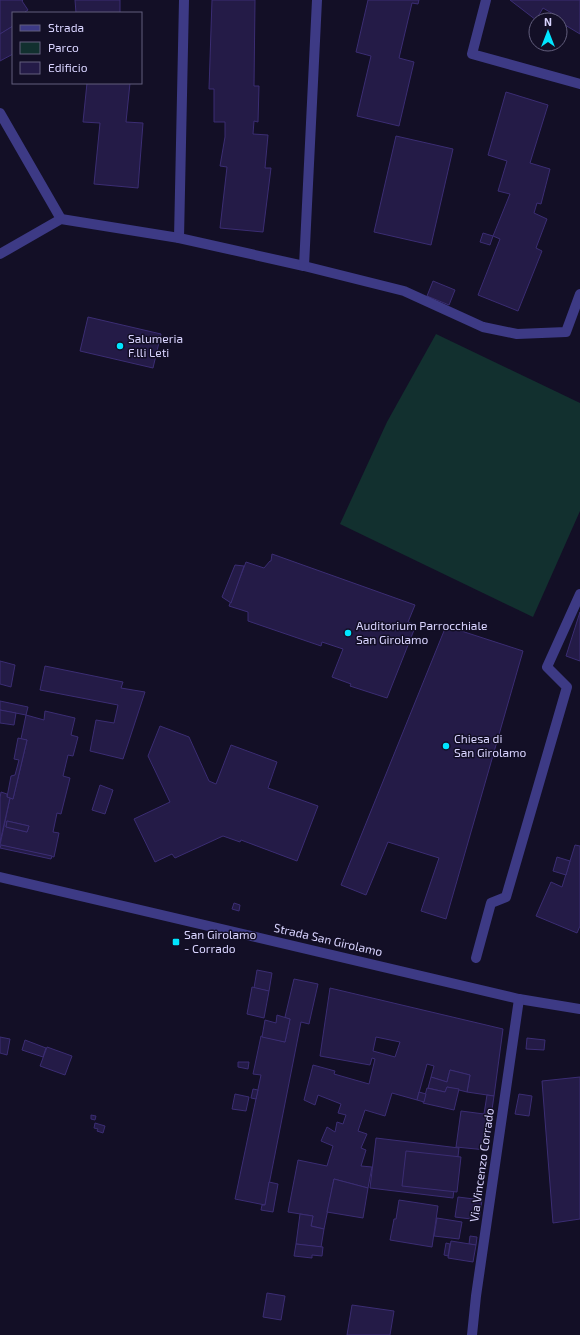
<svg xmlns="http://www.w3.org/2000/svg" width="580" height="1335" viewBox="0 0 580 1335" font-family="'Exo 2',sans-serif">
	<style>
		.green { fill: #12302f }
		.building { fill: #241b47; stroke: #3b2d73; fill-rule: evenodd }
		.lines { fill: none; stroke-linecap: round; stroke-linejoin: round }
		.street { stroke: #3d3a85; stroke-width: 10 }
		.poi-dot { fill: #00e5ff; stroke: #130f26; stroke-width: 1.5 }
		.labels { text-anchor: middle; stroke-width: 3; stroke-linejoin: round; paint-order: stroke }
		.poi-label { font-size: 12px; fill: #d9d4ff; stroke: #130f26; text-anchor: start }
		.street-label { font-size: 12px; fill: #d9d4ff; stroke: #130f26 }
	</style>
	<rect width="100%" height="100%" fill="#130f26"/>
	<polygon class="green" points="436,334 580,403 580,511 533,617 340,524 387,422"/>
	<g class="building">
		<polygon points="0,0 23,0 22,1 28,10 25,12 26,13 13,13 13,26 0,34"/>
		<polygon points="75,0 120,0 120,13 76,13"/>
		<polygon points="212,0 255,0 254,86 259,86 258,122 254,121 253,134 268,135 265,168 271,168 263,232 220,228 227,167 220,166 225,137 225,122 214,122 214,89 209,89"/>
		<polygon points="368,0 419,0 418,4 412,3 399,58 414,62 399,126 357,116 371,56 356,52"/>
		<polygon points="510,0 580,0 580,34 560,22 560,20 554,18 555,15 543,8 536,20"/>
		<polygon points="13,26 13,54 0,61 0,34"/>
		<polygon points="87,83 130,83 126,122 143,123 138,188 94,184 100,123 83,122"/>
		<polygon points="506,92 548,105 530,163 550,169 541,204 537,203 534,213 547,219 536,248 542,251 518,311 478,295 500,239 493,236 510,194 498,191 507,161 488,155"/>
		<polygon points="396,136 453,149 431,245 374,232"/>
		<polygon points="483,233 493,236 490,245 480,242"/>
		<polygon points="433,281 455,290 449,305 427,296"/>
		<polygon points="88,317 161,334 153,368 80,351"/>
		<polygon points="272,554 415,605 408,622 416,625 387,698 350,686 351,684 332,677 343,649 322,642 321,646 248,621 248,612 229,606 246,562 264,568 270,561 271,561"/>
		<polygon points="235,565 244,566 231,603 222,597"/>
		<polygon points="580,612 580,661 566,656"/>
		<polygon points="446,626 523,651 446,919 421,911 439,858 388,842 366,895 341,885"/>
		<polygon points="0,661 15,665 11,687 0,684"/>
		<polygon points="45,666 123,682 121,688 145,692 123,759 90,751 96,720 114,723 118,705 40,690"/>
		<polygon points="0,701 28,707 26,715 0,710"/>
		<polygon points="0,710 16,713 14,725 0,723"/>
		<path d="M45 711 75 718 71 735 78 737 73 756 68 755 63 776 70 778 61 814 57 813 53 832 59 833 54 857 0 845 10 798 13 799 27 740 21 739 26 715 44 720ZM7 821 29 826 27 832 6 827Z"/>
		<polygon points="160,726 189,737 209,781 216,784 231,745 277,762 268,788 318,806 297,861 241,840 240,842 223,836 175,858 172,854 155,862 134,819 170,802 148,756"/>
		<polygon points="18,738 27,740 13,799 7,797 11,776 15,775 19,760 14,759"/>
		<polygon points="100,785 113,790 105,814 92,810"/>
		<polygon points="1,792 7,794 7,797 10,798 0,842 0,798"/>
		<polygon points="7,821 29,826 27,832 6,827"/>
		<polygon points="1,845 52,856 51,859 0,848"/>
		<polygon points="575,845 580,846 580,926 577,933 536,916 551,882 562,887"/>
		<polygon points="557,857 570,861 566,875 553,871"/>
		<polygon points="234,903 240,905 239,911 232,909"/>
		<polygon points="257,970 272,973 269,991 254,988"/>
		<polygon points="294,979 318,984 309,1024 301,1022 265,1205 235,1199 261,1075 253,1074 261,1036 285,1042 290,1019 285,1018 285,1017"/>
		<polygon points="252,987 269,991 264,1018 247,1014"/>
		<path d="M330 988 503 1029 494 1096 467 1092 470 1075 450 1070 447 1082 431 1077 434 1066 427 1064 417 1100 392 1093 385 1116 365 1110 358 1131 367 1134 361 1148 366 1150 361 1166 372 1167 368 1188 334 1179 324 1229 311 1226 313 1216 288 1212 298 1160 327 1166 333 1146 321 1141 327 1127 335 1132 337 1122 343 1124 346 1115 338 1113 341 1104 318 1095 315 1105 304 1100 313 1065 335 1071 334 1074 369 1084 375 1059 372 1058 370 1065 320 1056ZM376 1037 400 1042 395 1057 373 1051Z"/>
		<polygon points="277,1015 290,1019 285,1042 262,1037 265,1020 276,1023"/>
		<polygon points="0,1037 10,1039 7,1055 0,1053"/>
		<polygon points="527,1038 545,1040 544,1050 526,1049"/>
		<polygon points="25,1040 46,1048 43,1057 22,1050"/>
		<polygon points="47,1047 72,1056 65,1075 40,1066"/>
		<polygon points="238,1062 249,1062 248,1069 238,1067"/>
		<polygon points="450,1070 470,1075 467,1092 447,1087 445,1092 428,1088 431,1077 447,1082"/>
		<polygon points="580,1077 580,1219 553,1223 542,1081"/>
		<polygon points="447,1087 459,1089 454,1110 423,1103 427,1088 445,1092"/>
		<polygon points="253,1089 258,1090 256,1099 251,1098"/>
		<polygon points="419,1092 426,1094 424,1102 417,1100"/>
		<polygon points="235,1094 249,1097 246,1111 232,1109"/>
		<polygon points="519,1094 532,1096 529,1116 515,1114"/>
		<polygon points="487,1095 494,1096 486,1150 456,1147 461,1111 484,1114"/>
		<polygon points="91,1115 96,1116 95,1120 91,1119"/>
		<polygon points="95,1123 105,1126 103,1133 97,1131 98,1129 94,1128"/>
		<polygon points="376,1138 459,1148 453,1198 370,1188"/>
		<polygon points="406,1151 461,1157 457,1192 402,1186"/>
		<polygon points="334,1179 368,1188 363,1218 327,1212"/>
		<polygon points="269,1182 278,1184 273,1212 261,1210 262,1205 265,1205"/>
		<polygon points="458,1197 482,1200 479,1220 455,1217"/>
		<polygon points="399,1200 438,1206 432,1247 390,1240 394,1219 396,1219"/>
		<polygon points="300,1214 313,1216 311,1226 324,1229 321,1247 296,1244"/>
		<polygon points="437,1218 462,1222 459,1239 434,1236"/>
		<polygon points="470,1236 477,1237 476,1245 469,1244"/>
		<polygon points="451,1241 476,1245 473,1262 448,1258"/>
		<polygon points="446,1243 450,1244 448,1256 444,1255"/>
		<polygon points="296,1244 323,1247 322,1256 312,1255 312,1258 294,1256"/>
		<polygon points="267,1293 285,1296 281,1320 263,1317"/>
		<polygon points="352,1305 394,1311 390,1335 347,1335"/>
	</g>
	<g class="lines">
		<g class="street">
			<polyline points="486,0 472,54 580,84"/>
			<polyline points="0,113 61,219"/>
			<polyline points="179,238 184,0"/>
			<polyline points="0,254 61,219 179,238 304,266 404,291 483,327 517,334 566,332 580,294"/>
			<polyline points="304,266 317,0"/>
			<polyline points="0,877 519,999 580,1009"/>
			<polyline points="476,958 491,903 506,897 567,687 547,667 580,594"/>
			<polyline points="472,1335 476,1296 519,999"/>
		</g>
	</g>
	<g class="poi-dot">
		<circle cx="120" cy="346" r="4"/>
		<circle cx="348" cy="633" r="4"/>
		<circle cx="446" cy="746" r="4"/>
		<rect x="172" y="938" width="8" height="8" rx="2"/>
	</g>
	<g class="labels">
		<g class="poi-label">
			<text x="128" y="343">Salumeria<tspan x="128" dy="14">F.lli Leti</tspan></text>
			<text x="356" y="630">Auditorium Parrocchiale<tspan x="356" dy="14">San Girolamo</tspan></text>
			<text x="454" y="743">Chiesa di<tspan x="454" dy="14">San Girolamo</tspan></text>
			<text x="184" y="939">San Girolamo<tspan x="184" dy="14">- Corrado</tspan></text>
		</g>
		<g class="street-label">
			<text transform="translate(328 940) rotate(13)" y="4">Strada San Girolamo</text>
			<text transform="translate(482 1165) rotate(-82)" y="4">Via Vincenzo Corrado</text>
		</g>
	</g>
	<rect x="12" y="12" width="130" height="72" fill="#130f26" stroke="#625e7d"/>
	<rect x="20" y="25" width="20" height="6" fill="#3d3a85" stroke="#625e7d"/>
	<text x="48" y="32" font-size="12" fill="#d9d4ff">Strada</text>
	<rect x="20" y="42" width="20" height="12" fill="#12302f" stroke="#625e7d"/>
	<text x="48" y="52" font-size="12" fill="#d9d4ff">Parco</text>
	<rect x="20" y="62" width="20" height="12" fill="#241b47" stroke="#625e7d"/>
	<text x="48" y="72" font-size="12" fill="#d9d4ff">Edificio</text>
	<g transform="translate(548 32)"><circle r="19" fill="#130f26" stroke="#625e7d"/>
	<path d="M0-3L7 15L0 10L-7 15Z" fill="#00e5ff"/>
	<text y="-6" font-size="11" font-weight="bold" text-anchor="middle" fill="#d9d4ff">N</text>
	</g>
</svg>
